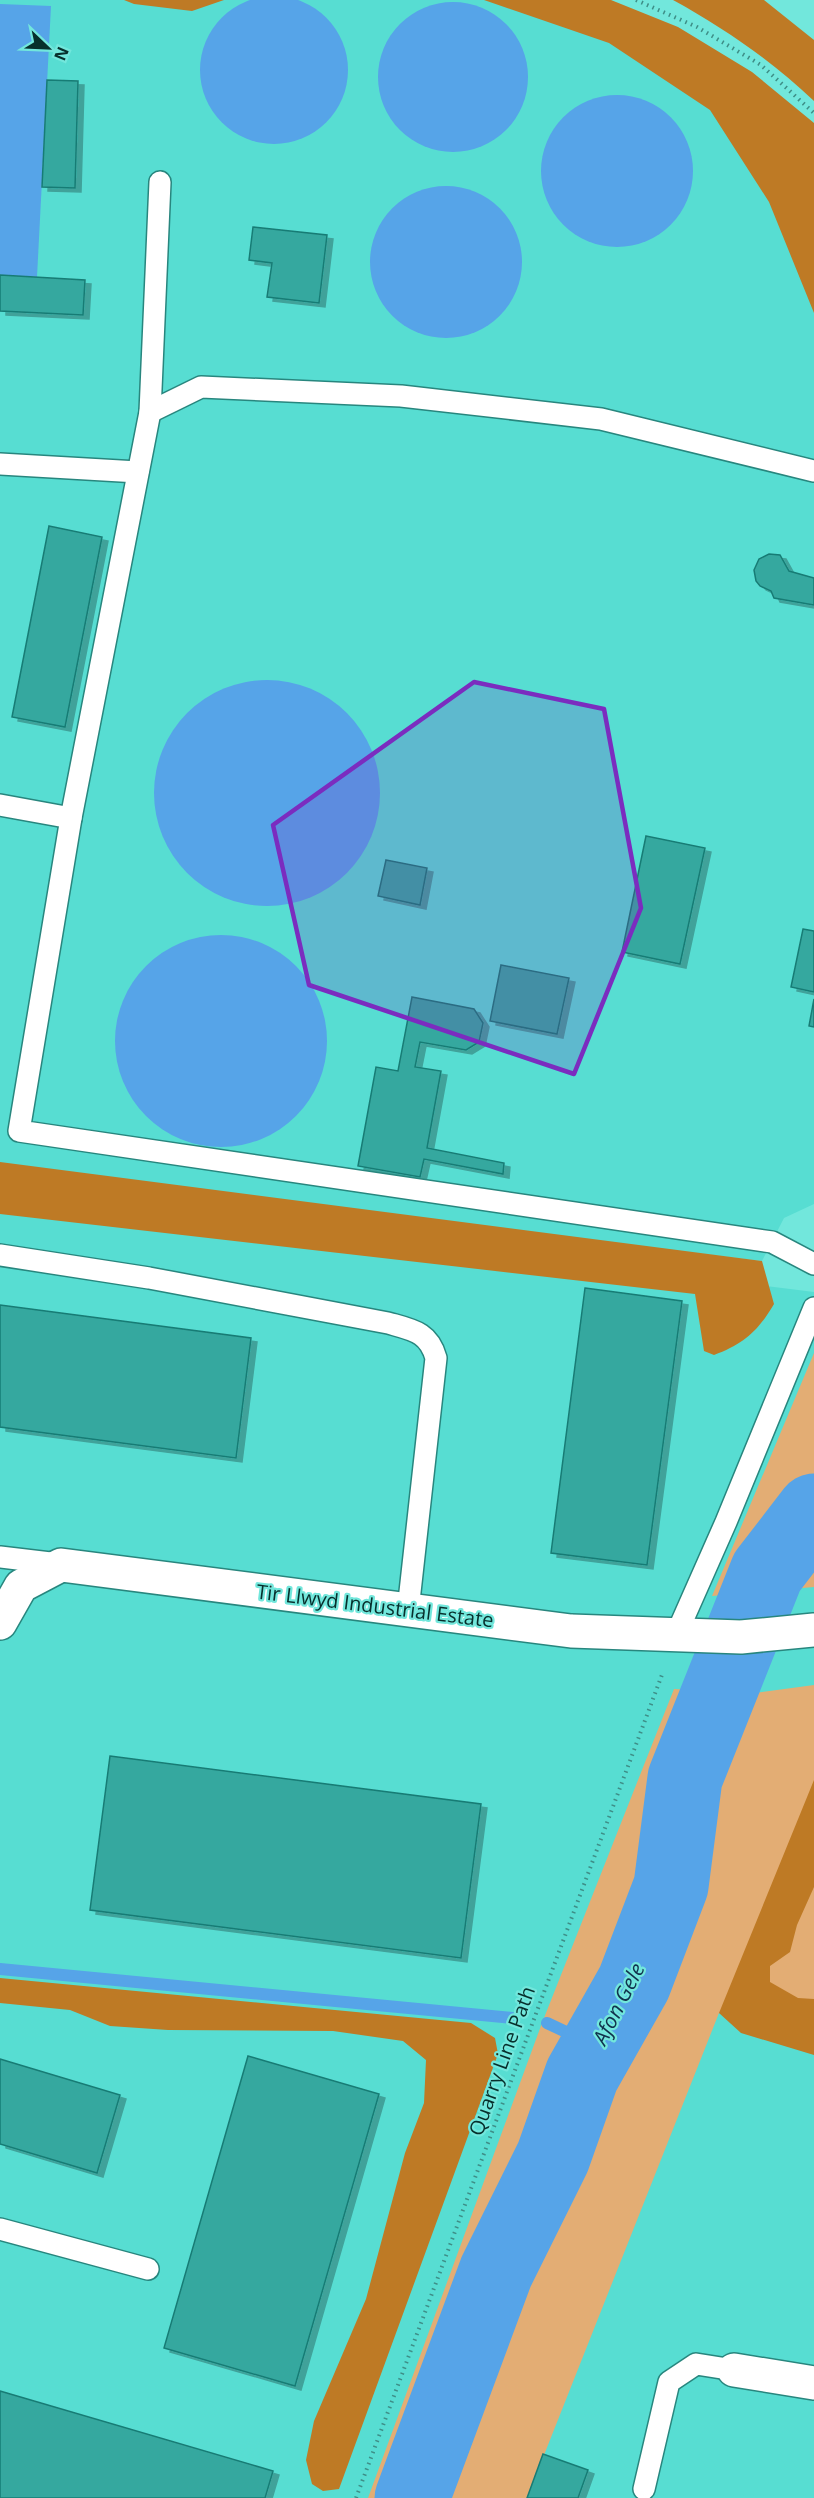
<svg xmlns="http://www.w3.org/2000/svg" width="814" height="2498" viewBox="0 0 814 2498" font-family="'Open Sans',sans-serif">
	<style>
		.built { fill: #57ddd2 }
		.green { fill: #e3ad74 }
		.forest { fill: #be7a25 }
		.water { fill: #56a4e8 }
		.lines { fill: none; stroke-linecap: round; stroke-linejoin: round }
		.stream { stroke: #56a4e8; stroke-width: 12 }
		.river { stroke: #56a4e8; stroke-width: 75 }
		.building { fill: #35a89f; stroke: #197c75; stroke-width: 1.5; filter: url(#shadow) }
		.service-casing { stroke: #28867e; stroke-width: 24 }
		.minor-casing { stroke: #28867e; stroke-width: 36 }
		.path { stroke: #3e8e87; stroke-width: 4; stroke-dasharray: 1.5 4.5; stroke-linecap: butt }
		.service { stroke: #fff; stroke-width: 21 }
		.minor { stroke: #fff; stroke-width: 33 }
		.marked { fill: #7b2cbf; fill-opacity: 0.2; stroke: #7b2cbf; stroke-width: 4.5; stroke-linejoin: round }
		.labels { text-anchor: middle; stroke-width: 4.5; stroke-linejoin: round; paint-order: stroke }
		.street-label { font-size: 20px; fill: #072f2c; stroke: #72e7dc }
		.water-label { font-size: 21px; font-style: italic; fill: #11324d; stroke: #72e7dc }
	</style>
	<defs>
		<filter id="shadow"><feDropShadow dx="6" dy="4" stdDeviation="0" flood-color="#0004"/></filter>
	</defs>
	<rect width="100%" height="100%" fill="#72e7dc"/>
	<g class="built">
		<polygon points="0,0 536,0 814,152 814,1204 784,1218 762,1261 0,1169"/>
		<polygon points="0,1192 814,1292 814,2498 0,2498"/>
	</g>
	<g class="green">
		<polygon points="814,1353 814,1587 712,1596"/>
		<polygon points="814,1685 814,2028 719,2013 527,2498 368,2498 542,2023 674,1689 755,1693"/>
	</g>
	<g class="forest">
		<polygon points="124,0 224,0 192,11 134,4"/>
		<polygon points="484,0 611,0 678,27 752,72 814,123 814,313 769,202 710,110 609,43"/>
		<path d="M673 0H764L814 40V101C772 61 724 28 673 0Z"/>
		<path d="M0 1162 762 1261 774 1304C758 1331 744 1344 714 1355L704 1351 695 1294 0 1214Z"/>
		<polygon points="814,1780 814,1887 797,1925 790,1952 770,1966 770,1982 798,1998 814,1999 814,2055 741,2033 719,2013"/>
		<polygon points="0,1978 471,2023 495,2038 498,2054 339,2489 323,2491 312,2484 306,2460 314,2421 366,2299 405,2153 424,2103 426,2060 403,2041 333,2031 168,2030 110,2026 70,2010 0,2003"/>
	</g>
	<g class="water">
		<circle cx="274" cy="70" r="74"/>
		<circle cx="453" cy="77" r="75"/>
		<polygon points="0,4 51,6 37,277 0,275"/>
		<circle cx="617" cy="171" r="76"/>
		<circle cx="446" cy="262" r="76"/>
		<circle cx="267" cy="793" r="113"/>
		<circle cx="221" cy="1041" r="106"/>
	</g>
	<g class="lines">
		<g class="stream">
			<polyline points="0,1969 512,2018"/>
			<polyline points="547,2023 598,2047"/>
		</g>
		<polyline class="river" points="412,2498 496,2272 553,2157 582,2075 634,1983 671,1886 685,1778 767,1572 814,1511"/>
	</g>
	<g class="building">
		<polygon points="47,80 78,81 75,188 42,187"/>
		<polygon points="253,227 327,235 319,303 267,297 272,263 249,260"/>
		<polygon points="0,275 85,280 83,315 0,311"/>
		<polygon points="49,526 102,537 65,727 12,717"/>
		<polygon points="769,554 780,555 789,571 814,578 814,605 774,598 771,591 760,586 756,581 754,570 759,559"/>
		<polygon points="646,836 705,848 680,964 622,952"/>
		<polygon points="386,860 427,868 420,905 378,896"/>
		<polygon points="803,929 814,931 814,992 791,987"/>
		<polygon points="501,965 569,978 557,1034 490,1021"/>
		<polygon points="412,997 474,1009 483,1023 479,1042 466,1050 420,1042 415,1067 441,1071 427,1148 504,1163 503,1174 424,1159 420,1177 358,1166 376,1067 398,1071"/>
		<polygon points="814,999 814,1027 809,1026"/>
		<polygon points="585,1288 682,1301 647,1565 551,1553"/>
		<polygon points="0,1305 251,1338 236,1458 0,1427"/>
		<polygon points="110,1756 481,1804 461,1958 90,1910"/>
		<polygon points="248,2056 379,2094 295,2386 164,2348"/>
		<polygon points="0,2059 120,2095 97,2173 0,2144"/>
		<polygon points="0,2391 273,2471 265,2498 0,2498"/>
		<polygon points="543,2454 588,2470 578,2498 527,2498"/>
	</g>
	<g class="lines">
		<g class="service-casing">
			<g id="service">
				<polyline points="160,182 150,412 71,818 19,1131 772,1242 814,1264"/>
				<polyline points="150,412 201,387 401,396 601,419 814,471"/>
				<polyline points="0,464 138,472"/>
				<polyline points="0,805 71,818"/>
				<path d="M0 1255 149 1278 388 1323C413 1330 429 1332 436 1358L408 1610"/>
				<polyline points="0,1557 59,1564"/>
				<polyline points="676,1635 726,1522 814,1308"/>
				<polyline points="0,2229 148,2269"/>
				<polyline points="644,2489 669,2382 696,2364 734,2370"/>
			</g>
		</g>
		<g class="minor-casing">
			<g id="minor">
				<polyline points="0,1623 21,1586 61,1565 571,1631 741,1637 814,1630"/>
				<polyline points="734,2370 814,2383"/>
			</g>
		</g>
		<g class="path">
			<polyline points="636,0 697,27 761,65 814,113"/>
			<polyline points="356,2498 663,1672"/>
		</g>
		<use href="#service" class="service"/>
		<use href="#minor" class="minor"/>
	</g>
	<path class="marked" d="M474 682 604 709 641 908 574 1074 309 985 273 825Z"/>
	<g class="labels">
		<g class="street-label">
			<text transform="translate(375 1606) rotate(7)" y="7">Tir Llwyd Industrial Estate</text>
			<text transform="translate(502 2061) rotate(-70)" y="7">Quarry Line Path</text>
		</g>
		<g class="water-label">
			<text transform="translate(619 2004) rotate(-63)" y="7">Afon Gele</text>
		</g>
	</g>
	<g transform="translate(48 48) rotate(113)" stroke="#72e7dc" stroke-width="4.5" paint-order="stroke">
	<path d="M0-4.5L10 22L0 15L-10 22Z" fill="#072f2c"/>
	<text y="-9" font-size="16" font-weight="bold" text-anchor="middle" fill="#072f2c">N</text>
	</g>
</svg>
